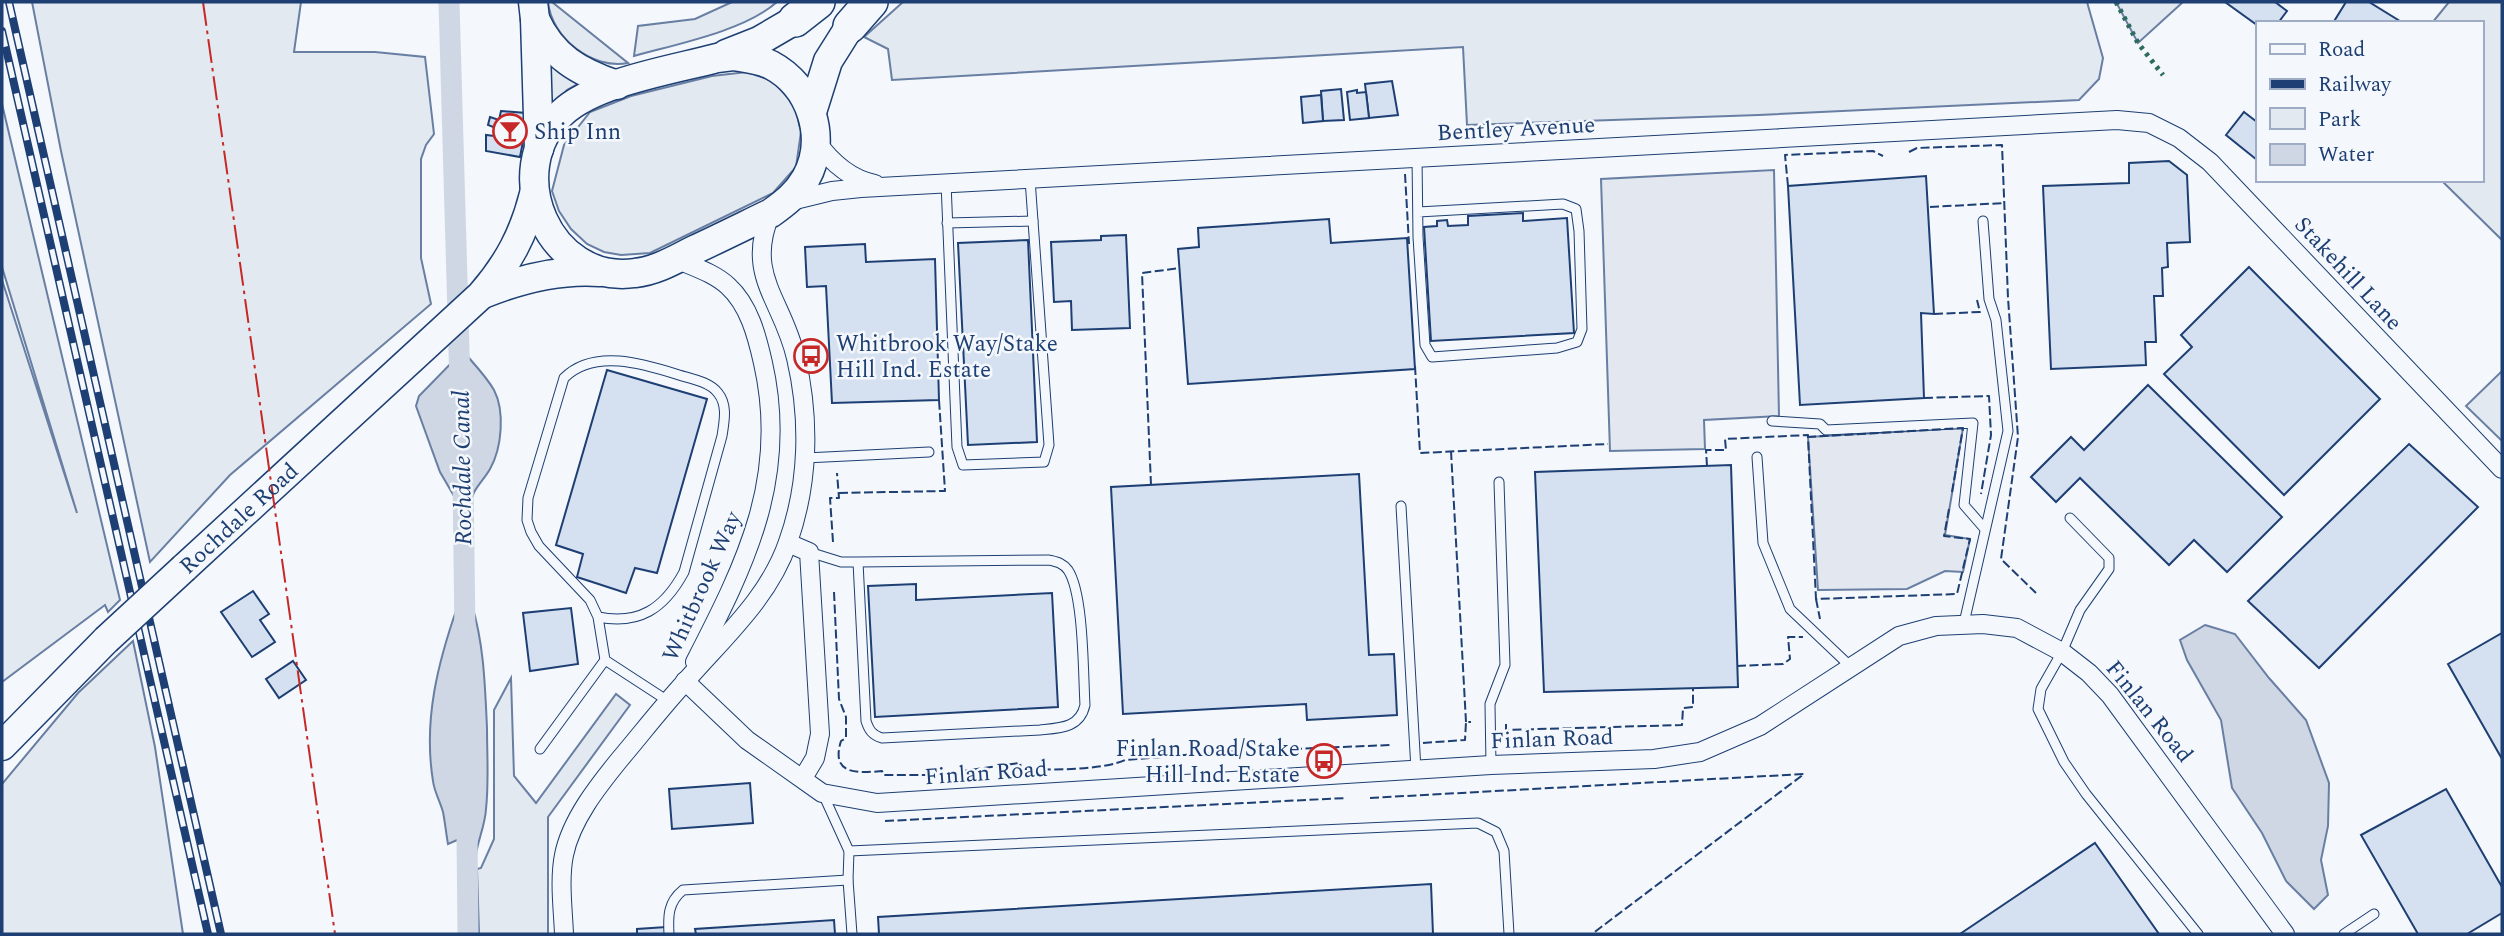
<svg xmlns="http://www.w3.org/2000/svg" width="2504" height="936" viewBox="0 0 2504 936" font-family="Spectral,serif">
	<style>
		.green { fill: #e3e9f0; stroke: #687fa3; stroke-width: 2 }
		.parking { fill: #e3e8f0; stroke: #687fa3; stroke-width: 2 }
		.water { fill: #cfd7e4; stroke: #687fa3; stroke-width: 2 }
		.lines { fill: none; stroke-linecap: round; stroke-linejoin: round }
		.canal { stroke: #cfd7e4; stroke-width: 21 }
		.building { fill: #d5e0f0; stroke: #1d3f73; stroke-width: 2 }
		.lane-casing { stroke: #1d3f73; stroke-width: 11 }
		.street-casing { stroke: #1d3f73; stroke-width: 20 }
		.primary-casing { stroke: #1d3f73; stroke-width: 31 }
		.highway-casing { stroke: #1d3f73; stroke-width: 36 }
		.lane { stroke: #f4f7fb; stroke-width: 9 }
		.street { stroke: #f4f7fb; stroke-width: 18 }
		.primary { stroke: #f4f7fb; stroke-width: 28 }
		.highway { stroke: #f4f7fb; stroke-width: 33 }
		.rail-casing { stroke: #1d3f73; stroke-width: 8 }
		.rail { stroke: #f4f7fb; stroke-width: 5; stroke-dasharray: 16; stroke-linecap: butt }
		.primary-bridge-casing { stroke: #1d3f73; stroke-width: 31; stroke-linecap: butt }
		.primary-bridge { stroke: #f4f7fb; stroke-width: 28 }
		.hedge { stroke: #2c6c60; stroke-width: 5; stroke-dasharray: 3.5 5; stroke-linecap: butt }
		.fence { stroke: #1d3f73; stroke-width: 2; stroke-dasharray: 9 3.5; stroke-linecap: butt }
		.power { stroke: #c62828; stroke-width: 2; stroke-dasharray: 24 5 3.5 5; stroke-linecap: butt }
		.labels { text-anchor: middle; stroke-width: 5; stroke-linejoin: round; paint-order: stroke }
		.street-label { font-size: 23px; fill: #1d3f73; stroke: #f4f7fb }
		.poi-label { font-size: 23px; fill: #1d3f73; stroke: #f4f7fb; text-anchor: start }
		.water-label { font-size: 24px; font-style: italic; fill: #1d3f73; stroke: #f4f7fb }
	</style>
	<rect width="100%" height="100%" fill="#f4f7fb"/>
	<g class="green">
		<polygon points="32,2 301,2 294,52 375,52 425,57 434,134 426,145 421,159 421,258 431,304 230,475 150,562 61,151"/>
		<path d="M548 2H552L628 63C592 70 552 38 548 2Z"/>
		<path d="M732 2H777C744 31 677 44 634 56L638 26 695 19Z"/>
		<polygon points="903,2 2087,2 2103,58 2099,79 2079,100 1759,115 1467,125 1463,47 892,80 888,49 864,37"/>
		<polygon points="2116,2 2183,2 2138,43"/>
		<polygon points="2449,2 2502,2 2502,240 2441,180 2481,180 2481,23 2432,23"/>
		<polygon points="546,52 583,81 567,90 550,107"/>
		<polygon points="747,72 773,81 795,106 801,132 796,167 773,193 650,253 621,255 604,252 587,244 571,229 559,211 552,191 564,145 590,112 631,96 712,76"/>
		<polygon points="2,104 120,600 108,612 105,605 2,682 2,280 77,513 2,267"/>
		<polygon points="2502,371 2502,441 2466,406"/>
		<polygon points="133,641 155,747 183,934 2,934 2,784 78,693"/>
		<polygon points="511,678 514,776 536,803 616,694 630,705 548,817 548,934 479,934 477,869 481,868 494,839 494,710"/>
	</g>
	<g class="parking">
		<polygon points="1774,170 1779,416 1704,420 1705,449 1610,451 1601,179"/>
		<polygon points="1963,428 1945,535 1970,539 1963,572 1945,571 1907,589 1818,590 1808,437"/>
	</g>
	<g class="water">
		<path d="M463 351C473 363 486 376 494 390 505 411 502 448 490 469 482 483 471 490 470 507H456L454 496 440 472 416 406 419 396Z"/>
		<path d="M458 605H472C484 645 485 686 487 728 487 755 489 782 486 809 485 828 476 843 475 862H460V845L457 840 448 844C446 833 445 822 443 812 440 801 434 791 433 781 423 720 438 662 458 605Z"/>
		<polygon points="2205,625 2235,634 2269,678 2306,720 2329,783 2328,826 2321,860 2328,895 2314,909 2286,881 2262,833 2232,788 2221,720 2187,660 2180,640"/>
	</g>
	<g class="lines">
		<g class="canal">
			<polyline points="449,2 460,384"/>
			<polyline points="463,480 465,633"/>
			<polyline points="467,833 468,934"/>
		</g>
	</g>
	<g class="building">
		<polygon points="2225,2 2275,2 2287,11 2278,23 2257,23 2257,25"/>
		<polygon points="2346,2 2369,2 2403,23 2333,23"/>
		<polygon points="1392,81 1398,115 1369,118 1365,84"/>
		<polygon points="1341,89 1344,120 1323,121 1321,91"/>
		<polygon points="1357,90 1357,93 1366,92 1369,118 1350,120 1347,92"/>
		<polygon points="1321,95 1323,121 1303,123 1301,97"/>
		<polygon points="501,111 526,113 526,126 520,157 486,151 486,135 494,136 496,128 488,125 490,117 499,120"/>
		<polygon points="2244,112 2257,122 2257,160 2226,135"/>
		<polygon points="2169,161 2187,175 2190,242 2167,243 2168,267 2162,268 2163,296 2154,296 2156,342 2145,342 2146,365 2051,369 2043,186 2129,183 2129,163"/>
		<polygon points="1926,176 1934,314 1921,313 1924,398 1800,405 1788,186"/>
		<polygon points="1523,213 1523,221 1567,218 1574,333 1431,341 1424,227 1437,226 1437,221 1447,220 1448,226 1468,225 1468,216"/>
		<polygon points="1329,219 1331,243 1407,238 1415,369 1188,384 1178,249 1199,247 1198,228"/>
		<polygon points="1126,235 1130,328 1072,330 1071,301 1054,302 1051,242 1101,240 1101,236"/>
		<polygon points="1028,240 1037,442 968,445 958,243"/>
		<polygon points="865,244 866,262 935,259 939,400 832,403 826,286 807,287 805,247"/>
		<polygon points="2249,267 2380,399 2284,495 2164,374 2192,347 2181,335"/>
		<polygon points="607,370 707,399 657,573 635,568 626,593 577,577 583,554 556,545"/>
		<polygon points="2148,385 2282,517 2227,572 2194,540 2169,565 2080,478 2056,502 2031,477 2071,437 2084,450"/>
		<polygon points="2409,444 2478,507 2319,668 2248,601"/>
		<polygon points="1731,465 1738,687 1544,692 1535,472"/>
		<polygon points="1359,474 1369,655 1394,654 1397,715 1307,720 1306,704 1123,714 1111,487"/>
		<polygon points="916,584 916,600 1052,593 1058,707 875,717 868,586"/>
		<polygon points="253,591 269,614 260,620 275,642 252,657 221,612"/>
		<polygon points="571,608 578,664 530,671 523,613"/>
		<polygon points="2502,633 2502,759 2448,664"/>
		<polygon points="293,661 306,680 279,698 266,679"/>
		<polygon points="750,783 753,823 672,829 669,789"/>
		<polygon points="2446,789 2502,887 2502,913 2467,934 2418,934 2361,835"/>
		<polygon points="2095,843 2159,934 1960,934"/>
		<polygon points="1431,884 1433,934 879,934 878,917"/>
		<polygon points="834,920 835,934 696,934 695,929"/>
		<polygon points="666,927 666,934 637,934 637,929"/>
	</g>
	<g class="lines">
		<g class="lane-casing">
			<g id="lane">
				<polyline points="1417,157 1418,237 1425,345 1432,357 1557,348 1577,342 1582,329 1579,231 1576,209 1563,204 1418,212"/>
				<polyline points="946,183 957,447 963,465 1044,462 1049,445 1030,179"/>
				<polyline points="947,223 1033,221"/>
				<polyline points="1772,421 1820,424 1826,430 1973,423 1964,505 1984,528"/>
				<polyline points="1757,457 1763,543 1790,609 1850,666"/>
				<polyline points="805,458 929,452"/>
				<polyline points="1401,506 1416,770"/>
				<polyline points="2070,518 2109,558 2109,569 2080,610 2062,652 2041,689 2038,709 2064,762 2086,794 2198,934"/>
				<path d="M809 552 841 562H858L1049 560C1057 562 1063 563 1068 570 1084 594 1083 673 1085 705 1080 728 1060 728 1040 730L882 738C872 735 869 730 866 721L858 562"/>
				<path d="M598 617C639 625 664 609 684 572L722 436C724 422 728 405 718 393 710 382 692 379 679 375 644 364 594 348 564 378L528 498 527 520 531 532 539 546 590 600 598 617 605 660 668 701"/>
				<polyline points="1964,623 2008,431 1996,320 1989,299 1983,221"/>
				<polyline points="540,749 605,660"/>
				<polyline points="1491,765 1490,704 1505,665 1499,482"/>
				<polyline points="823,794 849,851 848,880 852,934"/>
				<polyline points="849,851 1478,823 1496,832 1504,851 1509,934"/>
				<path d="M669 934C668 916 668 902 683 890L848 880"/>
				<polyline points="2344,934 2374,914"/>
			</g>
		</g>
		<g class="street-casing">
			<g id="street">
				<path d="M816 141C831 162 849 179 875 184"/>
				<polyline points="791,201 832,191 861,188 2117,120 2149,123 2179,138 2210,162 2502,469"/>
				<path d="M676 259C694 267 714 273 728 286 749 305 757 336 763 363 789 477 746 563 695 662"/>
				<polyline points="788,543 809,552 820,734 815,758 803,778"/>
				<polyline points="685,681 747,740 822,793 877,803 1491,765 1654,759 1700,752 1760,726 1899,636 1936,626 1983,624 2017,628 2062,652 2089,673 2110,695 2285,934"/>
				<path d="M564 934C563 909 559 880 564 855 571 820 598 786 620 759 642 733 662 707 685 682 723 638 769 598 788 542 809 483 810 418 796 358 783 300 744 275 771 213"/>
			</g>
		</g>
		<g class="primary-casing">
			<g id="primary">
				<polyline points="533,2 535,19 539,149"/>
				<path d="M535 19C552 57 579 72 617 85"/>
				<polyline points="726,54 759,41 795,20"/>
				<path d="M733 56C746 58 759 59 771 65 811 86 828 138 806 178 797 194 785 203 771 213 746 225 720 238 694 250 676 259 656 271 635 273 549 285 500 171 562 113 595 82 672 70 717 58Z"/>
				<polyline points="812,112 828,61 850,26"/>
				<path d="M483 294C520 279 560 269 600 272"/>
				<path id="s1" d="M184 568 481 295C508 264 524 234 534 194"/>
				<polyline points="2,746 106,640"/>
			</g>
		</g>
		<g class="highway-casing">
			<g id="highway">
				<polyline points="795,20 818,2"/>
				<polyline points="850,26 871,2"/>
			</g>
		</g>
		<use href="#lane" class="lane"/>
		<use href="#street" class="street"/>
		<use href="#primary" class="primary"/>
		<use href="#highway" class="highway"/>
		<g class="rail-casing">
			<g id="rail">
				<polyline points="9,2 221,934"/>
				<polyline points="2,31 208,934"/>
			</g>
		</g>
		<use href="#rail" class="rail"/>
		<g class="primary-bridge-casing">
			<polyline id="primary-bridge" points="106,640 184,568"/>
		</g>
		<use href="#primary-bridge" class="primary-bridge"/>
		<polyline class="hedge" points="2116,2 2138,43 2163,75"/>
		<g class="fence">
			<polyline points="1909,152 1917,148 2002,145 2008,298 2018,437 2001,559 2036,593"/>
			<polyline points="1405,174 1409,244"/>
			<polyline points="1788,186 1785,155 1873,151 1883,156"/>
			<polyline points="1930,207 2004,203"/>
			<polyline points="1934,314 1980,312 1977,300"/>
			<polyline points="1415,366 1420,453 1608,444"/>
			<polyline points="1924,398 1989,396 1991,435 1981,494"/>
			<polyline points="1451,451 1466,722"/>
			<polyline points="1707,466 1706,450 1726,450 1725,439 1808,435 1808,437"/>
			<polyline points="1151,485 1142,273 1180,268"/>
			<polyline points="839,493 945,491 939,400"/>
			<polyline points="1949,509 1944,536 1970,539 1957,594 1816,599 1808,437 1963,428 1952,492"/>
			<polyline points="833,542 830,498 839,498 837,473"/>
			<path d="M834 592 839 699 846 717V738L841 741C830 776 859 773 882 771L884 775H933L1020 763 1021 768C1046 771 1104 770 1125 760L1245 750"/>
			<polyline points="1816,599 1820,619"/>
			<polyline points="1737,666 1783,664 1790,659 1788,637 1803,637"/>
			<polyline points="1506,724 1506,730 1682,725 1683,708 1693,707 1693,688"/>
			<polyline points="1423,743 1465,740 1466,722 1471,722"/>
			<polyline points="1293,749 1390,745"/>
			<polyline points="1370,798 1804,774 1592,934"/>
			<polyline points="885,821 1346,798"/>
		</g>
		<polyline class="power" points="203,2 335,934"/>
	</g>
	<defs>
		<g id="bar-ring" transform="scale(1.75)"><circle r="9.5" fill="#f4f7fb" stroke="#c62828" stroke-width="1.5"/><path d="M-6-5H6L.8 .8V4.5H3.5V6h-7V4.5H-.8V.8Z" fill="#c62828"/></g>
		<g id="bus-ring" transform="scale(1.75)"><circle r="9.5" fill="#f4f7fb" stroke="#c62828" stroke-width="1.5"/><path d="M-5-6H5V4H4V6H2V4H-2V6H-4V4H-5ZM-3.5-4V0h7V-4ZM-3.5 1.2v1.5H-2V1.2ZM2 1.2v1.5H3.5V1.2Z" fill="#c62828"/></g>
	</defs>
	<g fill-rule="evenodd">
		<use href="#bar-ring" x="510" y="131"/>
		<use href="#bus-ring" x="811" y="356"/>
		<use href="#bus-ring" x="1324" y="761"/>
	</g>
	<g class="labels">
		<g class="street-label">
			<text transform="translate(1516 128) rotate(-3)" y="8">Bentley Avenue</text>
			<text transform="translate(2349 273) rotate(47)" y="8">Stakehill Lane</text>
			<text dy="8" stroke="none"><textPath href="#s1" startOffset="74">Rochdale Road</textPath></text>
			<text transform="translate(701 586) rotate(-66)" y="8">Whitbrook Way</text>
			<text transform="translate(2150 711) rotate(51)" y="8">Finlan Road</text>
			<text transform="translate(1552 738) rotate(-2)" y="8">Finlan Road</text>
			<text transform="translate(986 772) rotate(-4)" y="8">Finlan Road</text>
		</g>
		<g class="poi-label">
			<text x="534" y="139">Ship Inn</text>
			<text x="836" y="351">Whitbrook Way/Stake<tspan x="836" dy="26">Hill Ind. Estate</tspan></text>
			<text x="1300" y="756" text-anchor="end">Finlan Road/Stake<tspan x="1300" dy="26">Hill Ind. Estate</tspan></text>
		</g>
		<g class="water-label">
			<text transform="translate(462 468) rotate(-91)" y="8">Rochdale Canal</text>
		</g>
	</g>
	<rect width="2504" height="936" fill="none" stroke="#1d3f73" stroke-width="7"/>
	<rect x="2256" y="21" width="228" height="161" fill="#f4f7fb" stroke="#9eadc5" stroke-width="2"/>
	<rect x="2270" y="44" width="35" height="10" fill="#f4f7fb" stroke="#9eadc5" stroke-width="2"/>
	<text x="2318" y="56" font-size="21" fill="#1d3f73">Road</text>
	<rect x="2270" y="79" width="35" height="10" fill="#1d3f73" stroke="#9eadc5" stroke-width="2"/>
	<text x="2318" y="91" font-size="21" fill="#1d3f73">Railway</text>
	<rect x="2270" y="108" width="35" height="21" fill="#e3e9f0" stroke="#9eadc5" stroke-width="2"/>
	<text x="2318" y="126" font-size="21" fill="#1d3f73">Park</text>
	<rect x="2270" y="144" width="35" height="21" fill="#cfd7e4" stroke="#9eadc5" stroke-width="2"/>
	<text x="2318" y="161" font-size="21" fill="#1d3f73">Water</text>
</svg>
